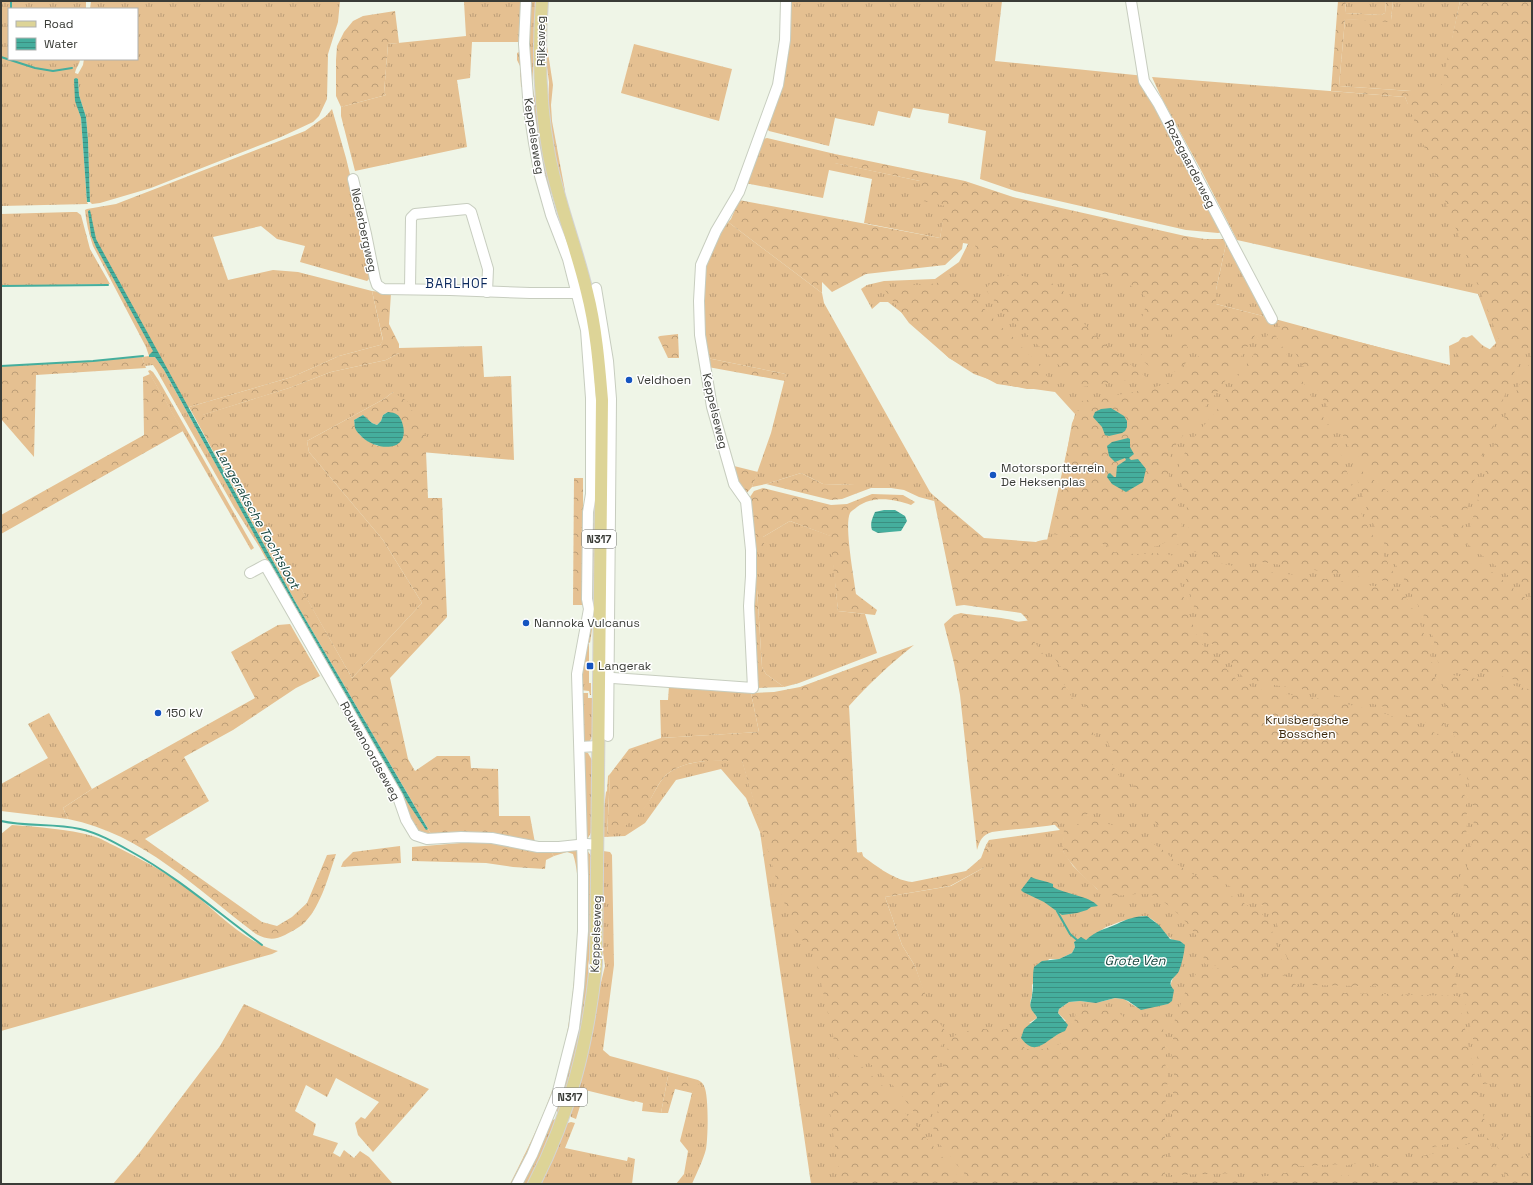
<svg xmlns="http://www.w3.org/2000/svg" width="1533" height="1185" viewBox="0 0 1533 1185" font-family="'Space Grotesk',sans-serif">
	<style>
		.grass { fill: url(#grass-tufts); fill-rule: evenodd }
		.forest { fill: url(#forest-crowns); fill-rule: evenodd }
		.water { fill: url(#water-rules) }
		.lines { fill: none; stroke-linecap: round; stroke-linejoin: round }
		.stream { stroke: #45ae9d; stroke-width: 2 }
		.minor-casing { stroke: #c7cdbf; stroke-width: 12 }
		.major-casing { stroke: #d4d4d3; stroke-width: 14 }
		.minor { stroke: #fff; stroke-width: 10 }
		.major { stroke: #ddd497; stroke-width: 12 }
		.poi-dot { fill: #1554c0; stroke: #fff; stroke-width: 1.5 }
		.labels { text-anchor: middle; stroke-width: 3; stroke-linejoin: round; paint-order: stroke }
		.shield { fill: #fff; stroke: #757673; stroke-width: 1 }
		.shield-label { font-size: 11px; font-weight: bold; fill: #3a3c37 }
		.street-label { font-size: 12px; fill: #3a3c37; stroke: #fff }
		.poi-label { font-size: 12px; fill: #3a3c37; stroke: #fff; text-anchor: start }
		.park-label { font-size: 12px; fill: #3d290c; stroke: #fff }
		.neighbourhood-label { font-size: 13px; letter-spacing: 1px; fill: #0a285c; stroke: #fff }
		.water-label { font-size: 13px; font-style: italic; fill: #1a4840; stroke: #fff }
	</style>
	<defs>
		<pattern id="grass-tufts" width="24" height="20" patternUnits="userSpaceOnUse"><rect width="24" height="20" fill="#e5c091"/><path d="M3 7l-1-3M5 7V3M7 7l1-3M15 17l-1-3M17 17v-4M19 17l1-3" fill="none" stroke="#bb9d77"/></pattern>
		<pattern id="forest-crowns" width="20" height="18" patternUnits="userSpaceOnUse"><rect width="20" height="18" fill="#e5c091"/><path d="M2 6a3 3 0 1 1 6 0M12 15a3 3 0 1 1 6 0" fill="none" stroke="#bb9d77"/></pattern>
		<pattern id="water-rules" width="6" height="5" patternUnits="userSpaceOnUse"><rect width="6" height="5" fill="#45ae9d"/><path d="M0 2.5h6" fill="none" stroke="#3b8f81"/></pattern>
	</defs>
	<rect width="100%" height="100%" fill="#eff5e7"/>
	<g class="grass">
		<path d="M1 1H86V9H9V59H80C80 64 76 67 75 73L78 74 83 65 84 59H137V9H90L91 1H340L338 22 328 54 327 99 319 116 313 122 281 137 151 188 100 203 92 204 90 202 88 140 86 117 79 95 78 79V109L81 118 87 202 88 204 1 206Z"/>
		<polygon points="462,1 524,1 524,86 521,87 520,66 517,60 517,53 521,51 520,42 472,42 470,78 457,80 467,147 355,171 341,116 341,107 386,95 384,93 388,44 466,36 464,2"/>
		<polygon points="528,1 538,1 535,43 533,43 533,45 535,46 532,84 554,193 547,194 535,137 528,45"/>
		<polygon points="789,1 1002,1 995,61 1145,76 1224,232 1218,233 1186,230 1015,191 980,179 986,131 948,123 949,114 913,108 910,118 878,111 874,126 835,118 829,146 769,131 767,129"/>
		<polygon points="1346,1 1386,1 1385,13 1381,15 1345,13"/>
		<path d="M1393 1H1460L1452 40 1532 1V1184H811L760 832 746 798 721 769 676 780 645 823 625 836 603 837V816L606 792 607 791 608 776 610 774 607 836C623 828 639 816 649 801 656 791 660 778 670 772 691 758 718 761 742 760L773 865 862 852 875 902 924 993 915 966 902 945 885 897 951 886 983 868 990 851 986 845 989 840 1060 830 1051 821 956 629 1032 620 1046 545 1075 414 1055 392 997 384 949 358 911 320 888 302H880L872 309 861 289 867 285 884 281 935 279 959 262 968 244 979 203 1212 308 1275 321 1450 365 1449 346 1472 335 1488 351 1496 343 1478 294 1237 240 1202 172 1162 99 1152 77 1405 97 1408 104 1411 91 1339 86 1345 19 1391 20ZM1064 837 1098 890 1073 866 1063 851ZM1143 916C1156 917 1161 931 1170 938 1173 941 1178 941 1182 942L1178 972C1169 979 1170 992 1168 1004L1136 1007 1124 999 1115 998 1096 1003 1080 1001 1069 1002 1059 1009 1058 1013 1066 1021 1029 1023 1037 1018 1030 1003 1032 995V985L1049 959H1059L1072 953 1075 947 1074 942 1086 940 1106 927 1122 921Z"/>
		<polygon points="634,44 732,69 719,121 621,93"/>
		<polygon points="544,46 547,46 553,85 551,105 552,121 565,191 562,190 554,153 548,109 549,82"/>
		<path d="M332 109 346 158 370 257 372 276 367 281 300 262 305 246 277 239 261 226 213 237 228 280 273 270 298 272 372 291 383 341 380 345 339 356 292 377 189 407 187 409 155 353 149 357H155L164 370C219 471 275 571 332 671 363 724 392 778 426 829H428L431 834 418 831 260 548 234 507 157 371 153 365 145 366 142 357 149 356 146 347 93 246C89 234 86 222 85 210L87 209 116 204 305 131 326 116Z"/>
		<polygon points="767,138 835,154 835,163 920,181 946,206 940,238 864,223 872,179 829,170 823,198 745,183 763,139"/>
		<polygon points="72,212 77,212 81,215 90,249 110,284 1,286 1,214"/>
		<polygon points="728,222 822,293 824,303 930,492 933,495 934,501 919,497 904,490 891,488 871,488 855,494 855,485 823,484 801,473 766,484 752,487 771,433 786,374 707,358 701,317 706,258 718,232"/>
		<polygon points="1227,239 1267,317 1216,304 1216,290"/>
		<polygon points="482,346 484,377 511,376 514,460 421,452 393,392 384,399 307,441 309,452 383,540 422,603 352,678 202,415 289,388 331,372 386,360 399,353 399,348"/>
		<polygon points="150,370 153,372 159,381 254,548 251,550 148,371"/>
		<polygon points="790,521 831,536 838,611 865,614 877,653 799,683 784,687 766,674 762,667 757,589 753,586 753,556 763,537"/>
		<path d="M591 523H594C595 563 597 604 590 643L586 640 591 603Z"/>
		<polygon points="586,642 589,644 589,683 591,683 591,695 590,695 589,691 580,690 581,677"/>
		<polygon points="669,686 751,693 759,732 661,738 660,700 668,700"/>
		<polygon points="580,693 588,693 588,698 593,698 593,734 590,741 583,742"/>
		<polygon points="49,713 92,789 63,808 68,819 1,811 1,784 48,758 28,724"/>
		<polygon points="583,752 588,753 593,762 592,831 588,838 586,837"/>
		<path d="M12 825C39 827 67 829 93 836 101 838 108 843 115 846 138 858 163 870 184 886 213 907 242 942 278 951L272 954 1 1031V834Z"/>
		<path d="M528 849H576L579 852 578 968 567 1044 549 1109 514 1184H510C530 1144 551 1103 562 1058 571 1019 575 979 577 938 578 913 581 879 573 854L567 852 554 856 551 852Z"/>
		<polygon points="587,850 591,856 591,947 588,966 588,1002 585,1001 584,1004 587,1005 583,1031 559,1114 556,1110 571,1060"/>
		<path d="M603 851 610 852 612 855 614 965 603 1050 610 1056 698 1080C700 1081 703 1083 704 1086 709 1095 708 1139 706 1149 703 1161 697 1172 692 1184H676L684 1174 688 1151 680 1141 693 1089 668 1076 661 1113 642 1111 643 1103 635 1101 634 1102 585 1090 576 1119 571 1117 569 1114 605 966 601 939Z"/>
		<polygon points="244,1004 429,1089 373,1152 358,1135 355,1123 361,1117 365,1119 379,1102 336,1078 327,1097 306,1085 295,1111 316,1124 313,1135 338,1143 333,1153 340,1157 344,1150 354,1158 360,1151 369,1157 393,1184 113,1184 140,1152 220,1046"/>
		<polygon points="555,1119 558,1120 529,1184 521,1184 551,1121"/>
		<polygon points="571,1122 575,1123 565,1148 627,1161 628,1157 635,1159 632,1184 539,1184 565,1124"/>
	</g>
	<g class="forest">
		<path d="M1338 1H1346L1345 13 1381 15 1385 13 1386 1H1393L1391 20 1389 22 1345 19 1339 86 1439 93 1441 89 1460 1H1532V342L1511 378 1482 457 1475 477 1460 539 1409 500 1350 450 1336 421 1275 319 1448 366H1453L1457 363C1457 357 1456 347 1459 341 1460 339 1462 337 1464 337 1469 338 1488 348 1493 351L1497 352 1500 349 1501 345 1405 97 1331 91Z"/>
		<polygon points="395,11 399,43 388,44 384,93 386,95 341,107 336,96 336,60 337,46 344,32 353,21 363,16"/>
		<path d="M835 154 965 181 1013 197 1185 236 1205 239H1227L1216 290V304L1267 317 1221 387 1177 443 1171 454 1169 462V480L1179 507 1182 526 1175 537 1158 546 1141 549H1119L1111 548 1093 539 1052 534 1072 423 1082 401C1105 397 1176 387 1191 372 1194 368 1199 358 1198 353 1195 329 1180 336 1163 334 1150 333 1147 331 1133 334 1138 326 1149 307 1145 297 1141 289 1117 279 1108 276 1091 270 1072 266 1055 262 1036 257 1008 247 989 248 985 248 981 249 977 251L975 245 963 243 962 249 945 265 866 274 832 292 822 282V293L728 222 731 219 739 200 940 238 945 206 919 200 920 181 834 163ZM1131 442 1130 447 1133 452 1129 458 1131 460 1138 459 1143 482 1136 486 1118 489 1109 480 1108 474 1116 477 1117 466 1126 460 1125 458 1117 462 1109 456 1107 446Z"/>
		<path d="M1018 275 1050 282 1067 294C1075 326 1121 356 1146 377L1076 388 1063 369 1002 311 986 290C994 275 1002 276 1018 275Z"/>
		<polygon points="968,276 970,293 1000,326 1015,339 1025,351 1037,362 1051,382 1051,386 1047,389 1027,389 1002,384 974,374 949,358 909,323 885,290 907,285 927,285"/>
		<path d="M372 291 391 293 389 324 399 344V353L386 360 331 372 289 388 203 415 352 678 422 603 383 540 309 452 307 441 384 399 393 392 407 401 427 438 422 452H426L428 498H442L447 617 390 678 408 759 415 771 437 756H470L471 768 498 769 499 816H530L535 843 472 832 431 834 296 603 189 407 292 377 339 356 380 345 383 340ZM388 412 378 446C365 440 356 436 354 420L363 415 372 423 377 425 381 421 383 415Z"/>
		<polygon points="1272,329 1329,427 1339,449 1363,518 1399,583 1170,548 1181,543 1190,525 1185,497 1180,480 1179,464 1191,441 1231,393 1238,376"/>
		<polygon points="678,334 679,358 668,358 658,337 660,336"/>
		<path d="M1177 341 1186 344 1189 350C1189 355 1188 361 1184 365 1179 370 1168 376 1161 373 1154 371 1148 365 1142 360L1141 343C1153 341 1166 345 1177 341Z"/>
		<polygon points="142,357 146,368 36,375 34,457 1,419 1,366 93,361"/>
		<polygon points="1532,357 1532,594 1466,543 1489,459 1505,416"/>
		<polygon points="707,358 786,374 785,381 708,367"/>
		<polygon points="150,374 183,431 1,534 1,515 144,435 143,377"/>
		<polygon points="1352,463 1405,505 1532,603 1532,684 1492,674 1439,667 1433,637 1423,614 1369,516"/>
		<polygon points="730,465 758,472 752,487 745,495"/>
		<polygon points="801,473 823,484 856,485 855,494 842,499 831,500 766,484"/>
		<polygon points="574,478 583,478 583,605 573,605"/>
		<path d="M763 488 831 505 847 504 872 494 903 495 915 502 911 505C894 499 873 495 857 507 855 509 851 511 850 513 844 525 854 578 856 594L877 610 875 615 838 611 830 536 790 521 763 537 765 549 753 556 748 500 754 491Z"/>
		<path d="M933 495 984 538 1036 542C1046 537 1079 540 1091 543 1097 545 1103 551 1110 552 1118 552 1126 554 1135 554 1150 554 1162 551 1177 557L1176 567 1187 610 1198 638 1201 643 1240 683 1265 691 1335 701 1386 714 1448 738C1457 766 1468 795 1467 824 1466 842 1461 859 1459 876 1452 914 1450 950 1457 988L1311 985C1303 982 1297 978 1291 971L1275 918 1263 905 1188 863 1181 859 1171 848 1068 677 1025 617 1021 613 964 605 956 606Z"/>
		<path d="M1184 557 1268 572 1305 576 1402 590C1411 606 1421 623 1426 640 1436 669 1437 701 1446 730L1388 708 1370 703 1314 691 1266 684 1243 677 1204 635 1194 607 1184 572Z"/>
		<polygon points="753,586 757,589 762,667 766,674 784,687 757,688 751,597"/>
		<path d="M961 613C974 616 1014 617 1022 624L1062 681 1133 799C1117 813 1115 806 1097 811 1084 814 1072 821 1059 824 1037 828 1014 829 992 832 982 835 980 840 977 850L960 695 954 663 944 624 954 615Z"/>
		<path d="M290 624 320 676 296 688 233 730 184 757 209 801 145 839 262 922 277 926 292 917 307 903 327 855 336 854C329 875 321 905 306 921 301 927 292 931 285 935 275 940 267 940 256 934 197 890 144 834 68 819L63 808 92 789 255 698 231 652 278 625Z"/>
		<path d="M914 645C890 664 869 684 849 706L857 852C873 863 892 880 912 882L966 871 981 858 986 845 990 851 989 859 983 868 950 886 885 897 902 945 915 966 931 1010 947 1034 941 1046 937 1057 934 1101 927 1129C908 1104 882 1065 852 1054L850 1060 859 1064 881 1084 965 1184H841L830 1113 831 1103 839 1074 838 1058 815 956 796 932 780 892 742 761C718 761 691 758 670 772 660 778 655 792 649 802 639 817 623 829 607 837L610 774 629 749 661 738 759 732 751 693 774 692 800 687Z"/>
		<path d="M1441 673 1507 684 1532 690V1078L1483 1084C1473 1032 1455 980 1459 926 1460 908 1463 890 1466 872 1470 850 1476 828 1473 806 1469 774 1455 743 1447 712 1444 700 1443 686 1441 673Z"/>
		<path d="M1089 820 1113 825 1152 843 1166 852 1177 864 1184 869 1261 913 1269 922 1287 976 1205 964C1203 955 1201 945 1197 937 1191 924 1162 896 1148 894 1132 893 1121 898 1105 894 1097 892 1065 859 1063 851 1062 844 1064 836 1064 829Z"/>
		<polygon points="473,842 497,843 551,852 554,856 546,860 545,869 513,867 486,863 412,861 412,847"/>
		<polygon points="400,846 401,863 341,867 343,862 353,852"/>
		<polygon points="1224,968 1271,980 1285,983 1291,981 1299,987 1310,992 1458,996 1487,1132 1447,1144 1344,1166 1343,1164 1284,1167 1238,1173 1171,1175 1171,1136 1174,1073 1171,1061 1175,1018 1184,996 1186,989 1196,974 1199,970"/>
		<polygon points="1076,1009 1117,1011 1128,1021 1152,1016 1168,1017 1163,1027 1166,1057 1165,1063 1168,1077 1165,1107 1165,1178 1159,1184 973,1184 932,1135 940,1102 944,1058 952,1038 957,1034 979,1028 995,1031 1007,1029 1019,1030 1017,1040 1026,1049 1043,1049 1060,1044 1074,1026"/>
		<polygon points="668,1076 701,1085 701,1091 694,1089 692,1093 675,1089 668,1113 661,1113"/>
		<polygon points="1501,1135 1503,1136 1510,1159 1532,1155 1532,1184 1507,1184 1495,1137"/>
		<polygon points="1489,1138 1500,1184 1346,1184 1349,1172 1449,1150"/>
		<polygon points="1336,1171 1342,1174 1340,1184 1168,1184 1174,1182 1238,1180 1285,1173"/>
	</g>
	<g class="water">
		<polygon points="76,78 78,79 79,95 86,117 88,140 90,202 87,202 81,118 75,101 74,79"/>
		<polygon points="90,210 96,239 157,350 296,603 428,829 426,830 408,803 265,554 164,370 155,357 149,357 149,355 153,351 96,247 91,235 88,211"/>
		<polygon points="1111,408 1124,416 1127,421 1127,427 1125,431 1122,433 1109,436 1105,435 1102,427 1093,417 1095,412 1101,409"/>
		<path d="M388 412C396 413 399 414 402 422 412 452 378 452 362 437 360 435 357 432 356 430 354 427 355 423 354 420L363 415 372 423 377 425 381 421 383 415Z"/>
		<polygon points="1128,438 1130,439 1130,447 1134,454 1129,458 1131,460 1138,459 1146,469 1143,482 1126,492 1112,484 1107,477 1108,474 1110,473 1114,477 1116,477 1117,466 1126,460 1125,458 1115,462 1109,456 1107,446 1112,442"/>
		<path d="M884 510H895L905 516 907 521 901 531 878 533 872 530C870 523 872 519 875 512Z"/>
		<path d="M1031 877C1037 880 1046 881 1053 884V887C1065 894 1090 896 1098 906L1091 907 1087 910 1077 913 1062 915 1044 902 1023 892 1021 890Z"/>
		<path d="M1147 916 1159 925 1170 939 1180 941 1185 945C1184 954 1182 963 1179 971 1176 978 1165 980 1174 990L1172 1001 1168 1004 1141 1010 1128 1001 1123 999 1115 998 1096 1003 1080 1001 1069 1002 1059 1009 1058 1013 1068 1025 1065 1031C1048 1036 1037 1060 1021 1038L1024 1029 1037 1018C1036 1014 1032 1012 1031 1008 1029 1003 1032 1000 1032 995 1034 986 1032 976 1034 967L1042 961 1059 959 1072 953 1075 947 1074 942 1081 937 1086 940C1097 930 1103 930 1117 924 1126 919 1136 916 1147 916Z"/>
	</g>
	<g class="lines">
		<g class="stream">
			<polyline points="11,9 11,1"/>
			<polyline points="1,57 35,68 53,71 72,68"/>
			<polyline points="1,286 108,285"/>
			<polyline points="1,366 93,361 143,356"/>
			<path d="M1 821C27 827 54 823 80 829 98 833 114 842 130 851 178 877 218 913 262 945"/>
			<polyline points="1057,911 1070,934 1077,940"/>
		</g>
		<g class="minor-casing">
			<g id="minor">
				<polyline points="1131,1 1144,81 1158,103 1272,319"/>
				<polyline points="353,179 366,234 375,279 377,285 383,289 450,290 530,293 582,293"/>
				<polyline points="596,288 608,361 611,399 608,736"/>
				<polyline points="410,289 411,218 415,214 467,209 471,212 488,269 487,292"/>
				<polyline points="250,573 265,565 398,797 406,820 415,835 427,839 461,837 492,838 538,847 559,847 587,844 597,845"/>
				<polyline points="599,677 753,688 749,606 751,576 751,550 746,501 734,484 712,407 700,335 699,301 701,265 716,231 739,192 778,85 785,40 786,1"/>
				<polyline points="580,747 598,746"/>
				<polyline points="517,1184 532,1155 557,1095 574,1028 579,987 583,931 583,876 577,674 589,609 587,599 588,512 591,494 591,398 586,330 568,259 551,215 540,176 534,143 529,110 524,44 526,1"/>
			</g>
		</g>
		<g class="major-casing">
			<path id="major" d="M534 1184C570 1114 588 1043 596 965L602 400C599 364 596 327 587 292 576 246 558 202 549 155 540 105 538 52 542 1"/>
		</g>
		<use href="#minor" class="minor"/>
		<use href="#major" class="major"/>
	</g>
	<g class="poi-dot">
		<circle cx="629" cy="380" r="4"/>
		<circle cx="993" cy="475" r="4"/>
		<circle cx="526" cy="623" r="4"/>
		<rect x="586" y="662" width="8" height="8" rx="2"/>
		<circle cx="158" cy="713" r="4"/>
	</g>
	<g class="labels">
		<g class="shield">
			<rect x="582" y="530" width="34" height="18" rx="3"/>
			<rect x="553" y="1088" width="34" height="18" rx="3"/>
		</g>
		<g class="shield-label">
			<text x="599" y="543">N317</text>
			<text x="570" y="1101">N317</text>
		</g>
		<g class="street-label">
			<text transform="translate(541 41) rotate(-90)" y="4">Rijksweg</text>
			<text transform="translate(534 136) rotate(81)" y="4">Keppelseweg</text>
			<text transform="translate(1190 164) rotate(63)" y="4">Rozegaarderweg</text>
			<text transform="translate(364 230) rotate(78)" y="4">Nederbergweg</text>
			<text transform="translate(715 411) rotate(77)" y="4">Keppelseweg</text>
			<text transform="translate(370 751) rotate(61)" y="4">Rouwenoordseweg</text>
			<text transform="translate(596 934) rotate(-88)" y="4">Keppelseweg</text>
		</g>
		<g class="poi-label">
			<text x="637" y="384">Veldhoen</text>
			<text x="1001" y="472">Motorsportterrein<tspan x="1001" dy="14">De Heksenplas</tspan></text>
			<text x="534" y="627">Nannoka Vulcanus</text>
			<text x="598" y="670">Langerak</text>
			<text x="166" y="717">150 kV</text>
		</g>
		<g class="park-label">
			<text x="1307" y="724">Kruisbergsche<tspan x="1307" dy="14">Bosschen</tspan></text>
		</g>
		<g class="neighbourhood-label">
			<text x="457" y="288">BARLHOF</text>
		</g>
		<g class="water-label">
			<text transform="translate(258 518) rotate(61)" y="5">Langeraksche Tochtsloot</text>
			<text x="1135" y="965">Grote Ven</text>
		</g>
	</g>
	<rect width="1533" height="1185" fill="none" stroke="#3a3c37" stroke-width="4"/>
	<rect x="8" y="8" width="130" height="52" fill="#ffffff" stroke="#b0b1af"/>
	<rect x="16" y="21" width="20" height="6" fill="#ddd497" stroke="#b0b1af"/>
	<text x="44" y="28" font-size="12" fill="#3a3c37">Road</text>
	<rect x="16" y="38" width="20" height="12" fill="url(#water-rules)" stroke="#b0b1af"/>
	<text x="44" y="48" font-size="12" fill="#3a3c37">Water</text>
</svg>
